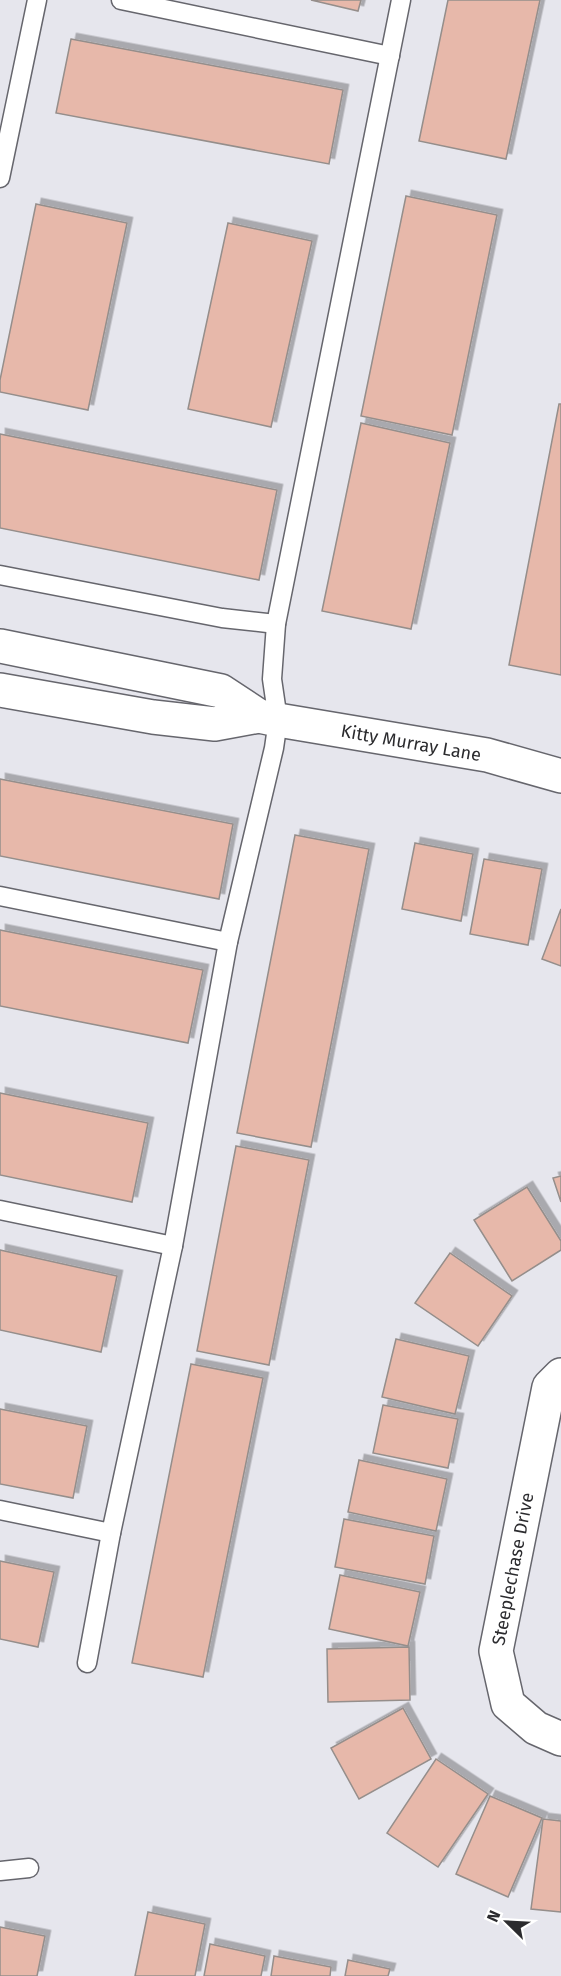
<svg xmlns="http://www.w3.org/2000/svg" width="561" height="1976" viewBox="0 0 561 1976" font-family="'Fira Sans',sans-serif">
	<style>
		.building { fill: #e7b8aa; stroke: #958e8b; stroke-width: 1.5; filter: url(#shadow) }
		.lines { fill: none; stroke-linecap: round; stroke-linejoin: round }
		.service-casing { stroke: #66666d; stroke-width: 21 }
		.minor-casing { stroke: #66666d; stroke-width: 36 }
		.service { stroke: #fff; stroke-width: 18 }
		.minor { stroke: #fff; stroke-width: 33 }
		.labels { text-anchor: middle; stroke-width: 6; stroke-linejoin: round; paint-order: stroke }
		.street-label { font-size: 18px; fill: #2b2b2e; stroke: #fff }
	</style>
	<defs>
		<filter id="shadow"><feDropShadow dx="5.5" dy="-5.5" stdDeviation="0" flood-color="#0004"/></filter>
	</defs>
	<rect width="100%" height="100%" fill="#e6e6ed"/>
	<g class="building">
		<polygon points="311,0 361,0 358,11"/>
		<polygon points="448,0 540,0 506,159 419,141"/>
		<polygon points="71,39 343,90 329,164 56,113"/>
		<polygon points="406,196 497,215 452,435 361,416"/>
		<polygon points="36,204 127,223 88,410 0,392 0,380"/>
		<polygon points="228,223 312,241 271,427 188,409"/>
		<polygon points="559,404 561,404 561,675 509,665"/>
		<polygon points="361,423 450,443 411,629 322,611"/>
		<polygon points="0,434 277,490 259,580 0,528"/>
		<polygon points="0,779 233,824 219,899 0,856"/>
		<polygon points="295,835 369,849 311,1147 237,1133"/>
		<polygon points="415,843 473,854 461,921 402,909"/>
		<polygon points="484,859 542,869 528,945 470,934"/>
		<polygon points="561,909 561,966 542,959"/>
		<polygon points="0,930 203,970 188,1043 0,1006"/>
		<polygon points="0,1093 148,1123 132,1202 0,1175"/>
		<polygon points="236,1146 309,1160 269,1365 197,1351"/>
		<polygon points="561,1176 561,1202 553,1178"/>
		<polygon points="527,1187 561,1241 561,1250 512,1281 474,1220"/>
		<polygon points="0,1250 117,1276 101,1352 0,1330"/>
		<polygon points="450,1253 512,1296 478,1346 415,1303"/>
		<polygon points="396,1339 469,1356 455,1414 382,1397"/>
		<polygon points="191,1364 263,1378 203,1677 132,1663"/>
		<polygon points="383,1405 458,1419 448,1468 373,1453"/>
		<polygon points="0,1409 87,1426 73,1498 0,1484"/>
		<polygon points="359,1460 447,1479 436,1531 348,1512"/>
		<polygon points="344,1519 434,1536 425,1584 335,1567"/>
		<polygon points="0,1561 54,1572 38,1647 0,1639"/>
		<polygon points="340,1575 420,1592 408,1646 329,1629"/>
		<polygon points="409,1647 410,1700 328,1702 327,1649"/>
		<polygon points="403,1708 431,1759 359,1799 331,1748"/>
		<polygon points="436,1759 488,1794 438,1867 387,1833"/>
		<polygon points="490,1796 542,1818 508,1897 456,1874"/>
		<polygon points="543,1819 561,1821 561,1912 531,1909"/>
		<polygon points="148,1912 205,1924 195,1976 135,1976"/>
		<polygon points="0,1927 45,1936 37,1976 0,1976"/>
		<polygon points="210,1944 265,1956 261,1976 204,1976"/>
		<polygon points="274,1956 331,1967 330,1976 271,1976"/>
		<polygon points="348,1960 390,1969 388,1976 345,1976"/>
	</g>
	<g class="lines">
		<g class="service-casing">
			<g id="service">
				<polyline points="121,0 390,56"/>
				<polyline points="0,178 37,0"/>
				<polyline points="0,575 222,618 276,624"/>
				<polyline points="0,896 228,942"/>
				<polyline points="0,1210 173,1246"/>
				<polyline points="0,1510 111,1533"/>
				<polyline points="87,1663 111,1533 173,1246 228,942 274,748 278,720 272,679 276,624 401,0"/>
				<polyline points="0,1871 29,1868"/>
			</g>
		</g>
		<g class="minor-casing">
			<g id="minor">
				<polyline points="0,646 221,691 259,716 278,720 487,755 561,776"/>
				<polyline points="0,690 153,717 215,724 259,716"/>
				<polyline points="561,1375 549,1387 496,1651 508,1704 536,1728 561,1739"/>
			</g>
		</g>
		<use href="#service" class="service"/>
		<use href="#minor" class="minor"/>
	</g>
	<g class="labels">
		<g class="street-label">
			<text transform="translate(411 743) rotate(10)" y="6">Kitty Murray Lane</text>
			<text transform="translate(513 1569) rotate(-79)" y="6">Steeplechase Drive</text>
		</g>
	</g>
	<g transform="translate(507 1922) rotate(294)" stroke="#ffffff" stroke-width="4.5" paint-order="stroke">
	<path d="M0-4.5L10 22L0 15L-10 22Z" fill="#2b2b2e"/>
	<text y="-9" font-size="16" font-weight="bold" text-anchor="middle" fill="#2b2b2e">N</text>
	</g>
</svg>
